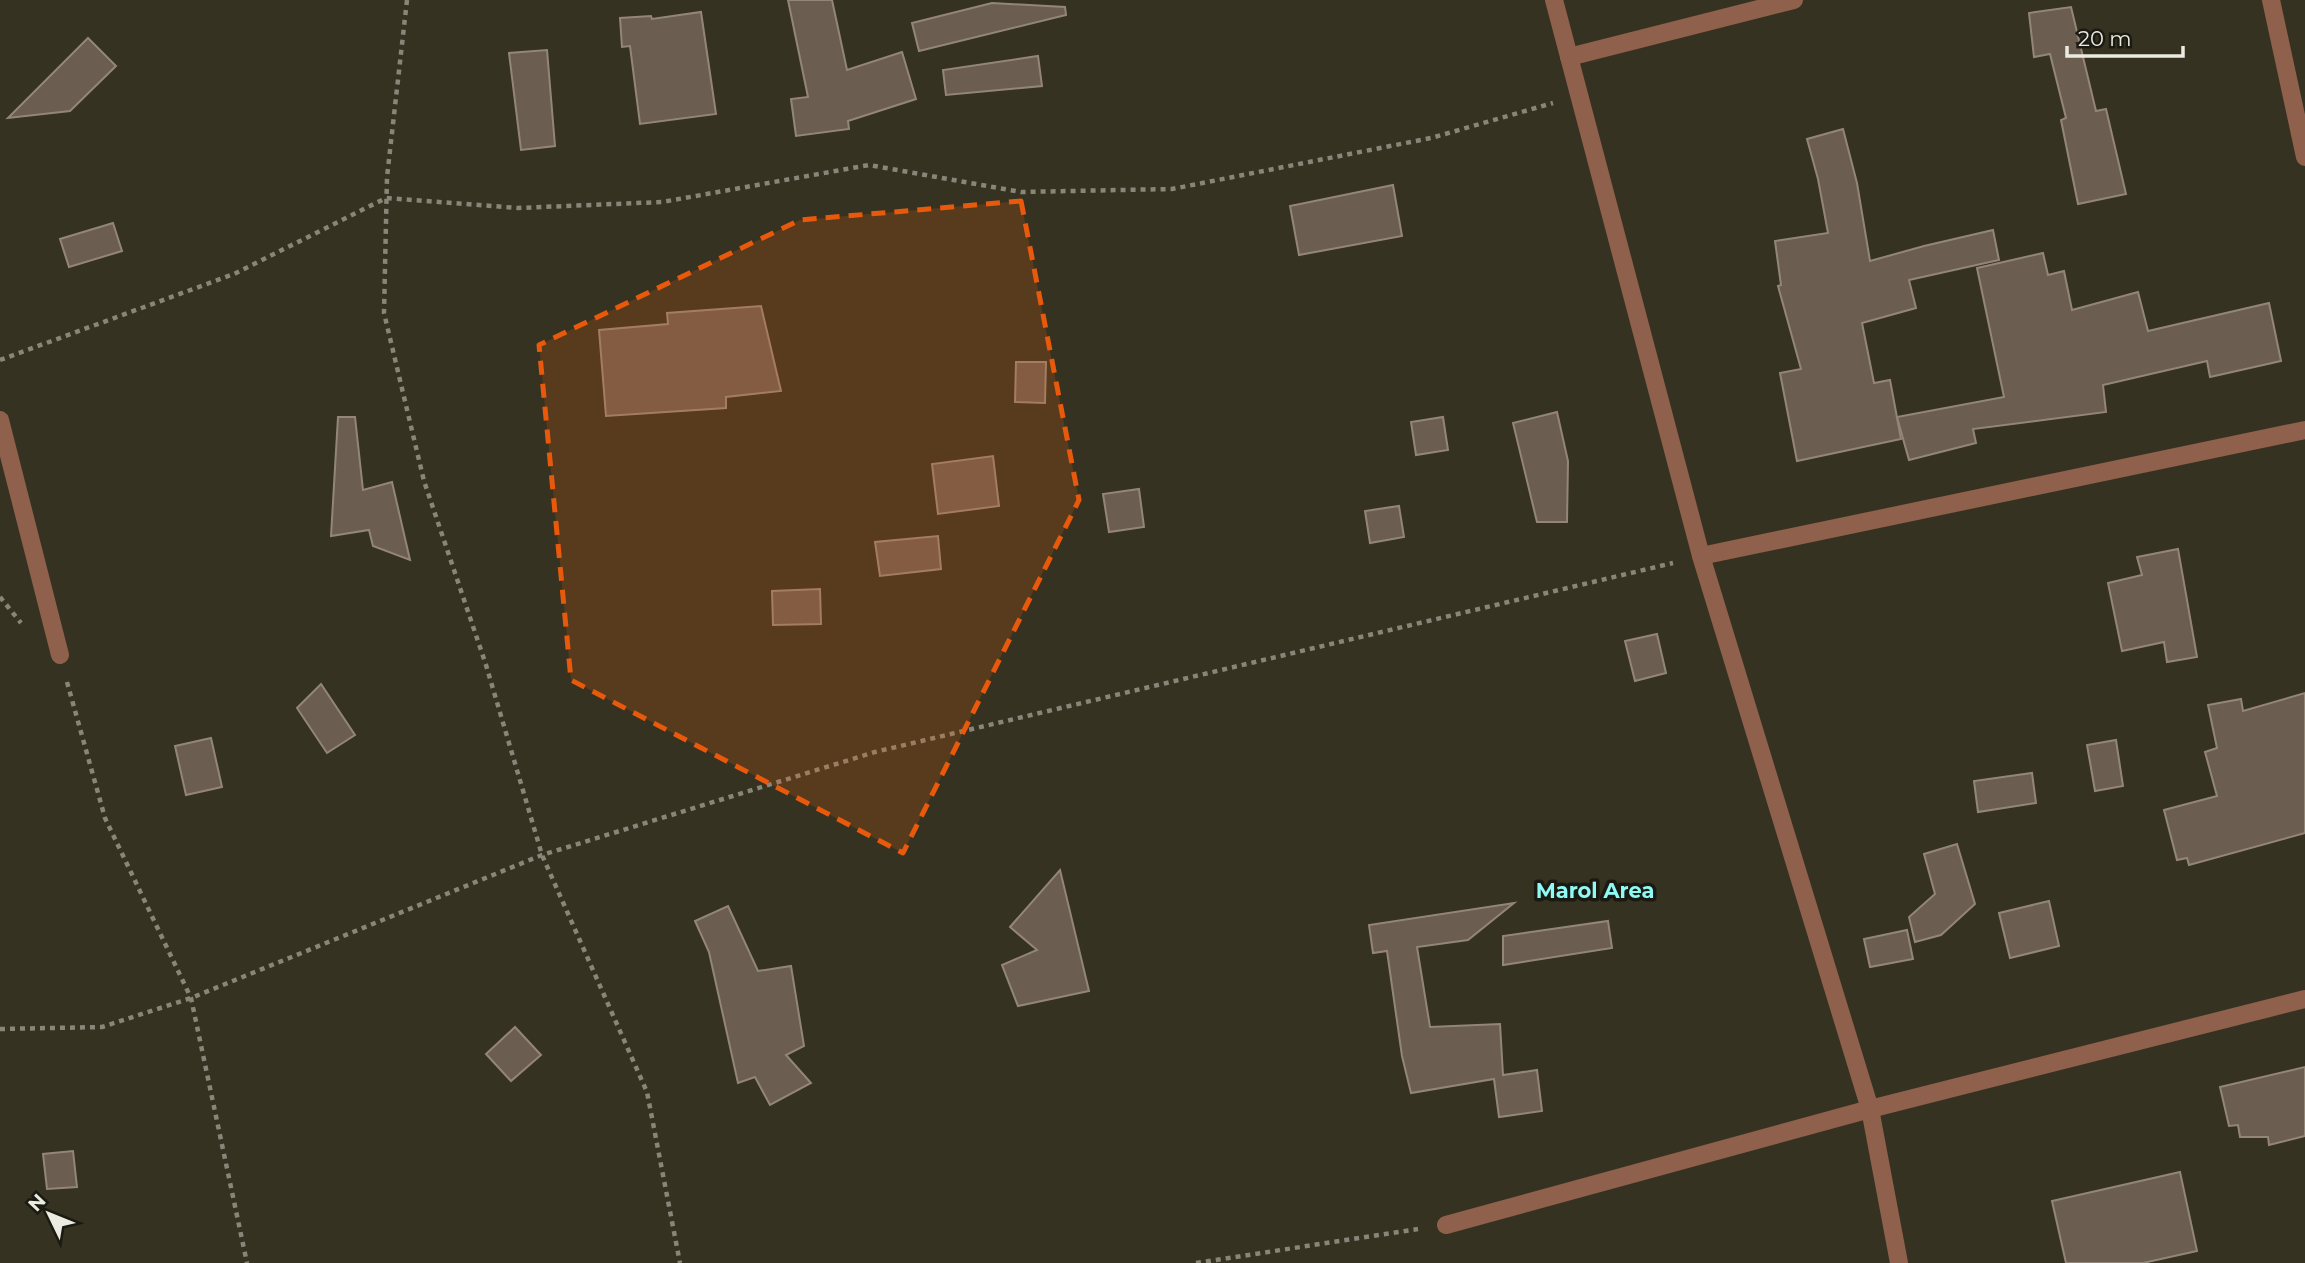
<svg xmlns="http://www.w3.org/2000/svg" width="2305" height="1263" viewBox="0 0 2305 1263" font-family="Montserrat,sans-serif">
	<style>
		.building { fill: #6b5d50; stroke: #948677; stroke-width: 2 }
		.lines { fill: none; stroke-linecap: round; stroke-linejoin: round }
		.path { stroke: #888679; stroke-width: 4.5; stroke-dasharray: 5 5; stroke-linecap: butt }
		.minor { stroke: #8f604b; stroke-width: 18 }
		.marked { fill: #e8590c; fill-opacity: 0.2; stroke: #e8590c; stroke-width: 5; stroke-dasharray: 14 9; stroke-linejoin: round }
		.labels { text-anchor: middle; stroke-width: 7; stroke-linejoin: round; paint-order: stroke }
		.neighbourhood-label { font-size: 21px; font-weight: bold; fill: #8efaf5; stroke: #1b1a12 }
	</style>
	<rect width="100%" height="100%" fill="#353222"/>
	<g class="building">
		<polygon points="788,0 832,0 847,70 902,52 916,99 848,121 849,129 796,136 791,99 808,97"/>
		<polygon points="992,3 1065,7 1066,15 919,51 912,23"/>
		<polygon points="2071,7 2096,111 2106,109 2126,194 2078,204 2061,120 2066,118 2050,54 2034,57 2029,13"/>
		<polygon points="701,12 716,114 640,124 630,46 622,47 620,18 651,16 652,19"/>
		<polygon points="88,38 116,66 70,111 8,118"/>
		<polygon points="547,50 555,146 521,150 509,53"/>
		<polygon points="1038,56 1042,86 946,95 943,70"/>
		<polygon points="1843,129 1857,183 1870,261 1924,246 1993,230 1999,260 1909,280 1916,308 1862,323 1874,383 1890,380 1901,439 1797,461 1780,373 1801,369 1778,286 1781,285 1775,241 1828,233 1818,179 1807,139"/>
		<polygon points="1393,185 1402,236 1299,255 1290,206"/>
		<polygon points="113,223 122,251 69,267 60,239"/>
		<polygon points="2043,253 2048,275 2064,271 2072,310 2138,292 2148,331 2269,303 2281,361 2210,377 2207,361 2103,385 2106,412 1973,429 1976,443 1909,460 1897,417 2004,397 1977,268"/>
		<polygon points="761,306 781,391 726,397 726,408 606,416 599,330 668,324 667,313"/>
		<polygon points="1016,362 1046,362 1045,403 1015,402"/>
		<polygon points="1557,412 1568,461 1567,522 1537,522 1513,423"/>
		<polygon points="338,417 355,417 363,490 392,482 410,560 373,546 369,530 331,536"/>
		<polygon points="1443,417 1448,450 1416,455 1411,422"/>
		<polygon points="993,456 999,506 938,514 932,464"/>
		<polygon points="1139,489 1144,527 1109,532 1103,494"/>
		<polygon points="1399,506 1404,537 1370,543 1365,511"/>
		<polygon points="938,536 941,569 880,576 875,542"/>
		<polygon points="2178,549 2197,657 2167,662 2164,642 2122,651 2108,583 2142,575 2137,557"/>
		<polygon points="820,589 821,624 773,625 772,591"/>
		<polygon points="1657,634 1666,673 1635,681 1625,641"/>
		<polygon points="321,684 355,735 327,753 297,708"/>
		<polygon points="2305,693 2305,833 2189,865 2187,858 2177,860 2164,810 2217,796 2205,752 2217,748 2208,705 2241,699 2243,711"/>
		<polygon points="211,738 222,787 186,795 175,746"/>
		<polygon points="2116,740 2123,786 2095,791 2087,745"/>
		<polygon points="2032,773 2036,803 1978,812 1974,781"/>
		<polygon points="1957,844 1975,904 1941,935 1915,942 1909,917 1935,894 1924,854"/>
		<polygon points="1060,870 1089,991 1018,1006 1002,965 1037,950 1010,927"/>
		<polygon points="2049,901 2059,946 2010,958 1999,913"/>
		<polygon points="1514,903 1468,940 1417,947 1430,1027 1500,1024 1503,1075 1537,1070 1542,1111 1499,1117 1494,1079 1411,1093 1402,1056 1387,951 1373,953 1369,925"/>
		<polygon points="728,906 758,971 791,966 804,1046 786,1055 811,1083 770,1105 755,1077 738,1083 709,952 695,921"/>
		<polygon points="1608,921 1612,948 1503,965 1503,936"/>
		<polygon points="1907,930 1913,959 1870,967 1864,939"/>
		<polygon points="515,1027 541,1055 511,1081 486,1054"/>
		<polygon points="2305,1067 2305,1136 2269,1145 2268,1137 2240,1137 2238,1125 2229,1126 2220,1087"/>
		<polygon points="73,1151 77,1187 47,1189 43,1154"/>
		<polygon points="2180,1172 2197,1251 2143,1263 2066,1263 2052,1201"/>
	</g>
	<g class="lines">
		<g class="path">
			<polyline points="407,0 387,177 384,313 424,481 486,665 542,855 647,1092 680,1263"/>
			<polyline points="0,360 234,274 386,198 518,208 662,202 869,165 1021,192 1172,189 1431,138 1553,103"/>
			<polyline points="0,597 21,623"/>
			<polyline points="67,682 105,818 191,998 247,1263"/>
			<polyline points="0,1029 102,1027 191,998 542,855 875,752 1673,563"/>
			<polyline points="1196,1263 1418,1229"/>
		</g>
		<g class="minor">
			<polyline points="1554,0 1701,556 1870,1109 1899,1263"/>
			<polyline points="2271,0 2305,157"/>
			<polyline points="1569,57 1794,0"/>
			<polyline points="0,420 60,655"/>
			<polyline points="1701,556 2305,430"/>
			<polyline points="1446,1225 1870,1109 2305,999"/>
		</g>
	</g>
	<path class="marked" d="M1021 201 1079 500 903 853 571 680 539 345 800 220Z"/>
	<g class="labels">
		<g class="neighbourhood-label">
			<text x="1595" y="898">Marol Area</text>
		</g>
	</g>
	<g transform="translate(49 1214) rotate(313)" stroke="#1b1a12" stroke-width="5" paint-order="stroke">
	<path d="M0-5L12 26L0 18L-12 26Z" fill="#ecebe1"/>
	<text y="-10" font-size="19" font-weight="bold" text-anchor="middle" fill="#ecebe1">N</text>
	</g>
	<path d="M2067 46v10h116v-10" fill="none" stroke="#ecebe1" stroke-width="3.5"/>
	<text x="2078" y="46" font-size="21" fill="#ecebe1" stroke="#1b1a12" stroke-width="5" paint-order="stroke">20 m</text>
</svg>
